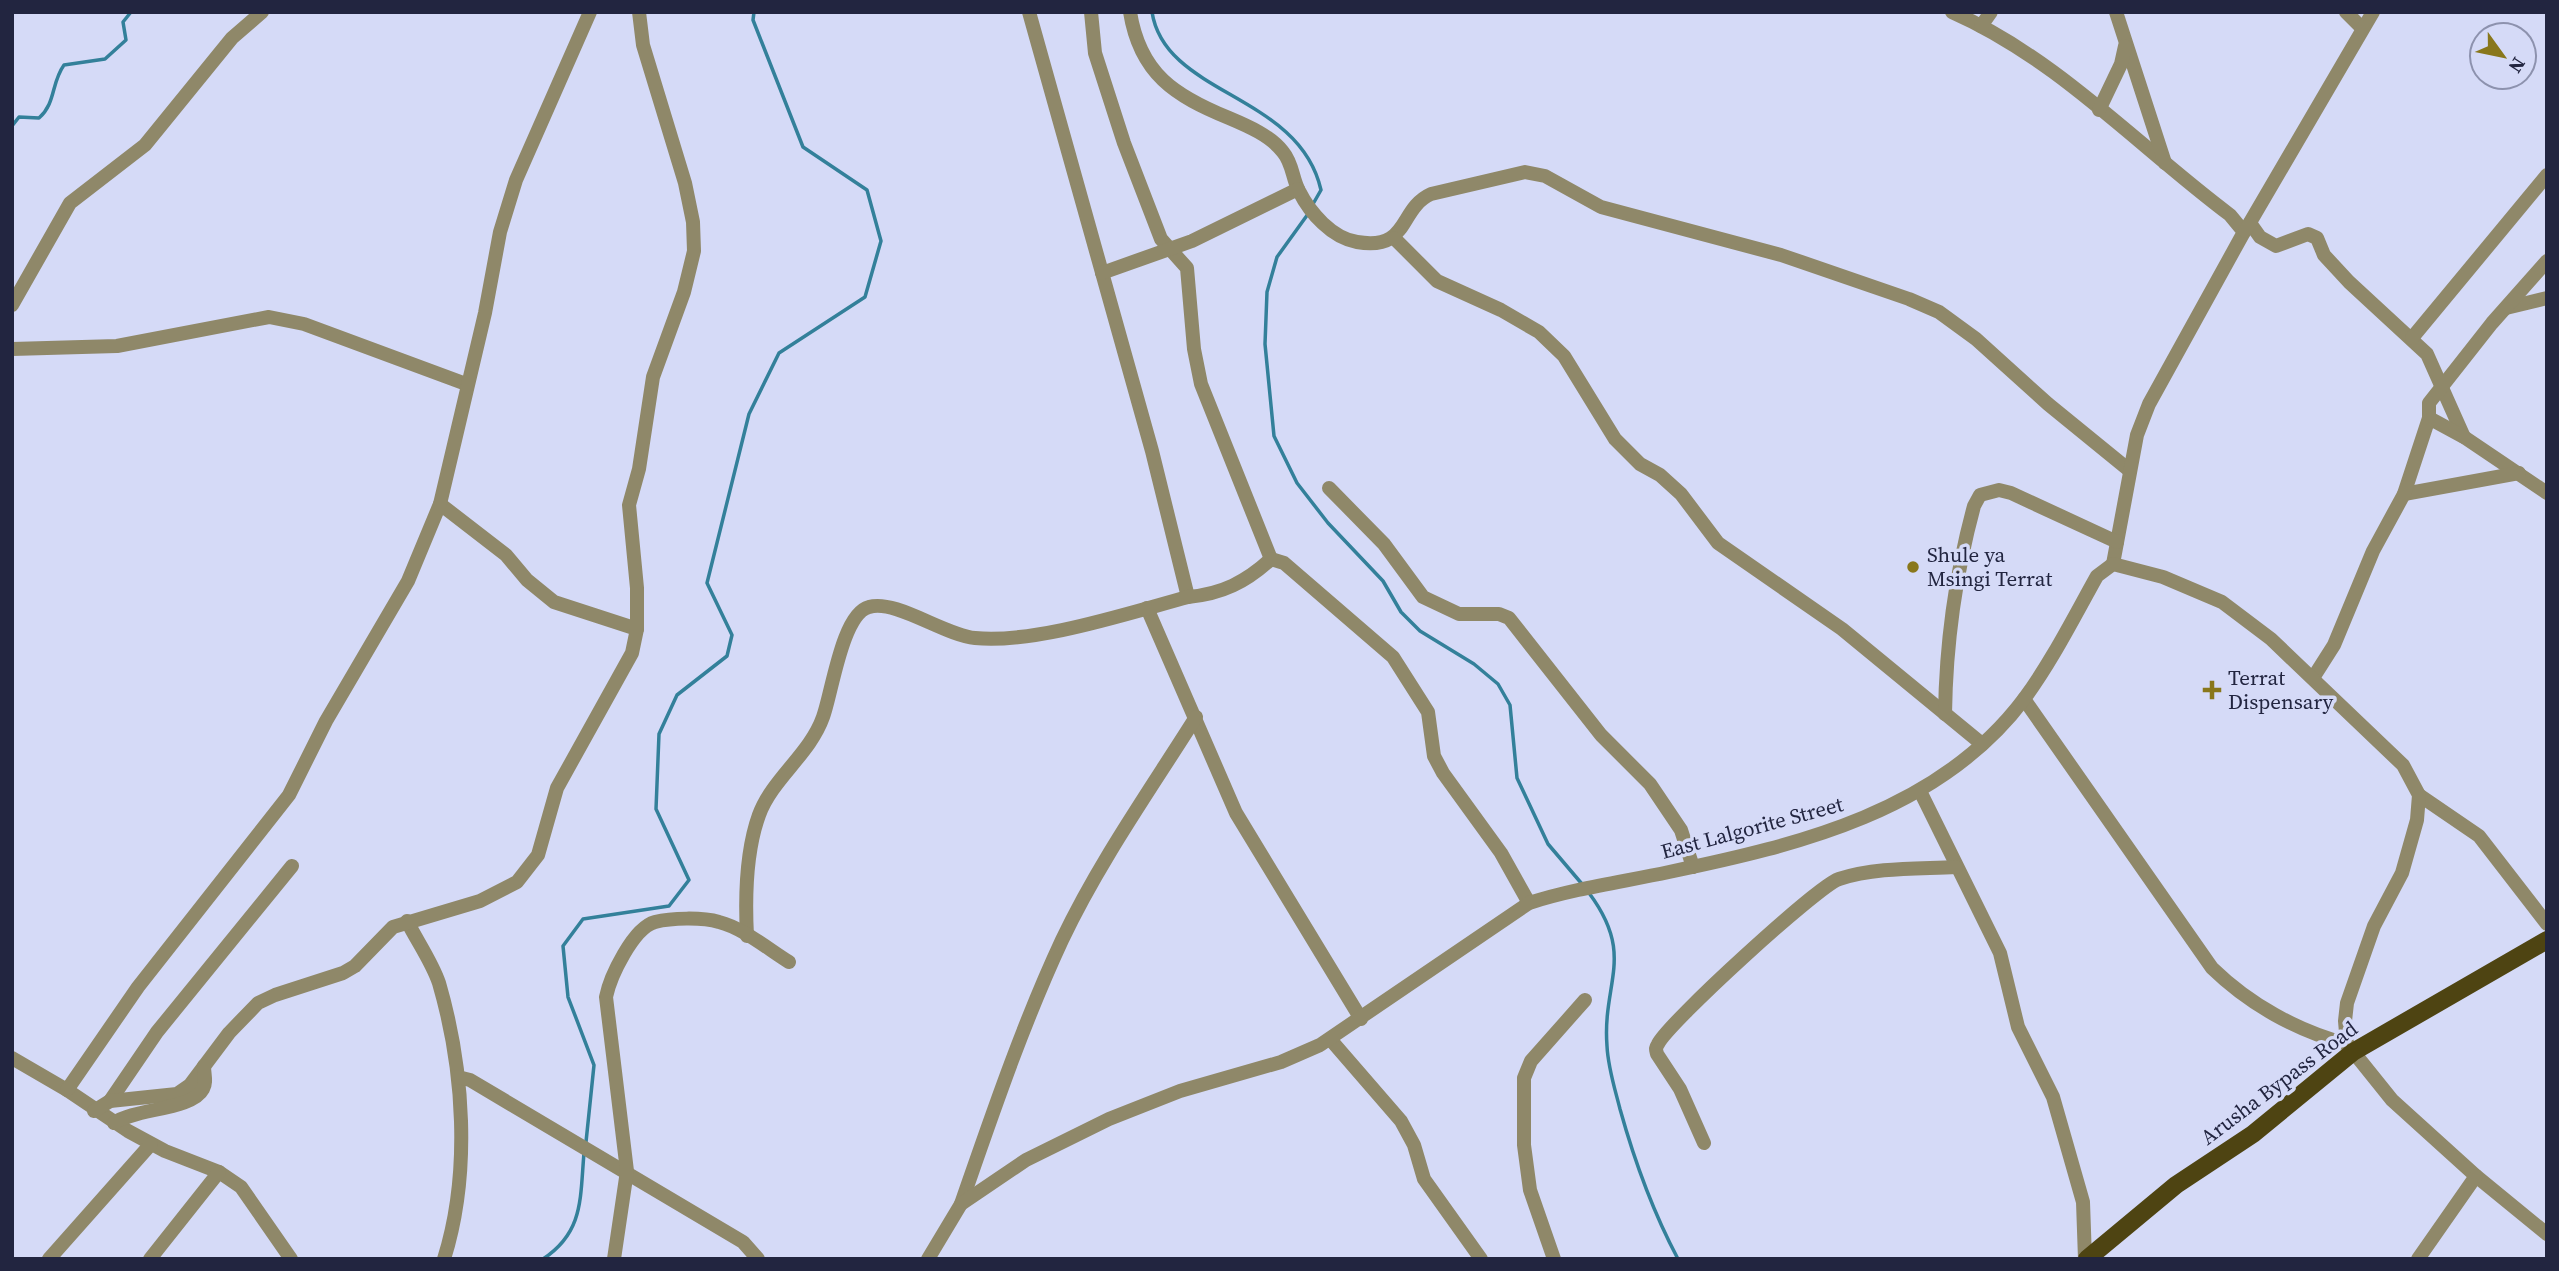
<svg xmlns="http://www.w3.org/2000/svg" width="2559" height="1271" viewBox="0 0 2559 1271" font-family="'Source Serif 4',serif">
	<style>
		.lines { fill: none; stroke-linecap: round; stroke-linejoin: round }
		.stream { stroke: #33809a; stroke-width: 3.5 }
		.street { stroke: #8f8869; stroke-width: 14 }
		.primary { stroke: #4e4412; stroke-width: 18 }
		.poi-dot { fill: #89771b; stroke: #d5daf7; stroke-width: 2.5 }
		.labels { text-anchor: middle; stroke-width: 7; stroke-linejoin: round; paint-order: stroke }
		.poi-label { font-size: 21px; fill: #222540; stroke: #d5daf7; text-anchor: start }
		.street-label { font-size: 21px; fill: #222540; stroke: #d5daf7 }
	</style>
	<rect width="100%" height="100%" fill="#d5daf7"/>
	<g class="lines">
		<g class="stream">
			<path d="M1152 12C1165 96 1299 93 1321 190L1313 204"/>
			<path d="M12 126 19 117 39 118C56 103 51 83 64 65L105 59 126 40 123 22 131 12"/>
			<polyline points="1308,214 1277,257 1267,292 1265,344 1274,436 1297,483 1328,523 1383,581 1401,612 1420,631 1474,664 1498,684 1510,705 1517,778 1548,844 1582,884"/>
			<path d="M1589 893C1636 956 1602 982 1607 1046 1608 1068 1615 1089 1620 1109 1635 1163 1652 1210 1678 1259"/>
			<polyline points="586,1142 594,1065 568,997 563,946 583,919 669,906 689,880 656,809 659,734 677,695 727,656 732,635 707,583 749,414 779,353 865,297 881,241 867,190 803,147 753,20 754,12"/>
			<path d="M543 1259C584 1232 580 1198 584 1153"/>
		</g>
		<g class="street">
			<polyline points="1029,12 1152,451 1188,597"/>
			<polyline points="1091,12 1095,53 1124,143 1161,239 1187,268 1194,349 1201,384 1271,559"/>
			<path d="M1130 12C1140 74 1175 96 1229 118 1248 126 1271 136 1283 152 1293 164 1292 178 1299 191 1310 213 1332 238 1357 242 1410 251 1398 209 1431 194L1525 172 1545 176 1601 207 1781 255 1909 299 1939 312 1976 339 2048 404 2129 470"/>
			<path d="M1952 12C2057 58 2139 147 2230 215L2244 232 2149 404 2137 435 2113 564"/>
			<polyline points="2116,12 2165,163"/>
			<polyline points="2346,12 2362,28"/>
			<polyline points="1981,26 1991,12"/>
			<polyline points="2099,110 2121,64 2125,46"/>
			<polyline points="2250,223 2260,237 2276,246 2308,234 2317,238 2324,255 2349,282 2427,354 2464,437"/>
			<polyline points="2245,231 2373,12"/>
			<polyline points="1394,238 1437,281 1501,310 1539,332 1564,356 1615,439 1640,464 1660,475 1681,494 1718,543 1842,629 1982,744"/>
			<polyline points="1102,273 1192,241 1298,189"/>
			<polyline points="12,305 70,203 145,145 232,38 262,12"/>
			<polyline points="2506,308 2547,298"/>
			<polyline points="2412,338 2547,175"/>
			<polyline points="12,349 117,346 269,317 304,324 466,384"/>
			<polyline points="2429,418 2464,437 2547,493"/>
			<polyline points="1329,488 1384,544 1423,597 1459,614 1499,614 1509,618 1601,735 1650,784 1681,830 1693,867"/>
			<polyline points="2404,494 2519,473"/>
			<polyline points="440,504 506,555 527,580 554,602 637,629"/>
			<polyline points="1147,608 1236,813 1361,1019"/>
			<polyline points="2313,678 2334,645 2373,551 2404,494 2429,418 2429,403 2492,323 2547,261"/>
			<path d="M2024 699 2212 968C2249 1004 2297 1031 2347 1044"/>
			<path d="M1945 714C1946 642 1955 576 1974 506L1980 495 1999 490 2011 493 2117 542"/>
			<polyline points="1920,791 2000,953 2018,1027 2053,1097 2083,1202 2085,1259"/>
			<polyline points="2419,795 2479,836 2547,924"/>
			<path d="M407 921C417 941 432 962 439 983 464 1069 471 1173 444 1259"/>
			<path d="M747 936C745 898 746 851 759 815 772 779 810 754 823 717 832 693 842 614 869 607 896 599 944 635 975 638 1035 644 1128 613 1188 597 1222 594 1246 582 1271 559L1284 563 1393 657 1428 712 1434 756 1443 773 1501 853 1529 903"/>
			<polyline points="1330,1039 1401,1121 1414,1145 1424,1179 1481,1259"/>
			<polyline points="12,1058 67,1090 128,1131 165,1151 219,1172 241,1187 291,1259"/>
			<polyline points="458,1077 470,1080 743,1242 758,1259"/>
			<polyline points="67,1090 138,987 289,795 326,721 408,581 440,504 485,313 500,232 516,180 590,12"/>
			<polyline points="110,1101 157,1032 292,866"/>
			<polyline points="94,1111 110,1101 177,1094 190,1085 229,1033 258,1003 275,995 343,973 355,966 393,927 480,901 517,882 538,855 557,788 632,653 637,629 637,588 629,505 639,469 653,377 684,292 694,251 693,222 685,183 643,45 639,12"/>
			<path d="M114 1123C136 1108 192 1110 203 1089 207 1082 204 1074 204 1066"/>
			<path d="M1704 1143 1680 1089 1657 1054C1656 1049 1655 1049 1658 1044 1668 1023 1818 886 1839 879 1876 867 1919 869 1956 867"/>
			<path d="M961 1204C992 1115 1022 1026 1062 940 1099 862 1150 790 1196 717"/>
			<polyline points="49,1259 151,1144"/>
			<polyline points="150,1259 219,1172"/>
			<path d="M614 1259 627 1171 606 997C610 977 633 928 655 922 671 918 702 917 719 922 743 928 768 949 789 962"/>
			<path d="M928 1259 961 1204 1026 1160 1109 1119 1180 1091 1281 1062 1320 1045 1529 903C1576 888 1622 882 1669 872 1799 845 1940 811 2024 699 2052 661 2074 617 2097 576L2113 564 2163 577 2222 602 2271 639 2403 765 2419 795 2417 820 2402 873 2374 926 2347 1003 2345 1021 2347 1044 2392 1100 2476 1176 2547 1234"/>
			<polyline points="1554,1259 1530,1190 1524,1145 1524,1078 1531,1061 1585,1000"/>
			<polyline points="2418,1259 2476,1176"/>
		</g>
		<polyline class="primary" points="2087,1259 2176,1185 2253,1134 2353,1052 2547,940"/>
	</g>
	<g class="poi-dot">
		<circle cx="1913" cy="567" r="7"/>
		<path d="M2208.5 679.5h7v7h7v7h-7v7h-7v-7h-7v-7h7z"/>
	</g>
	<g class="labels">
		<g class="poi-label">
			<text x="1927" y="562">Shule ya<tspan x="1927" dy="24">Msingi Terrat</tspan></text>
			<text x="2228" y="685">Terrat<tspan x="2228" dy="24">Dispensary</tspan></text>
		</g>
		<g class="street-label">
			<text transform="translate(1752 828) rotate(-15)" y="7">East Lalgorite Street</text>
			<text transform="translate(2279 1083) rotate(-37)" y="7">Arusha Bypass Road</text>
		</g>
	</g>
	<rect width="2559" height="1271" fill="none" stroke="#222540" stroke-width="28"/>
	<g transform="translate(2503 56) rotate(123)"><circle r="33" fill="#d5daf7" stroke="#8d92ae" stroke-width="2"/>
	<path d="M0-5L12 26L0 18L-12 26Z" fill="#89771b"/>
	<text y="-10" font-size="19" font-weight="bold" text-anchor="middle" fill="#222540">N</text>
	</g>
</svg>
